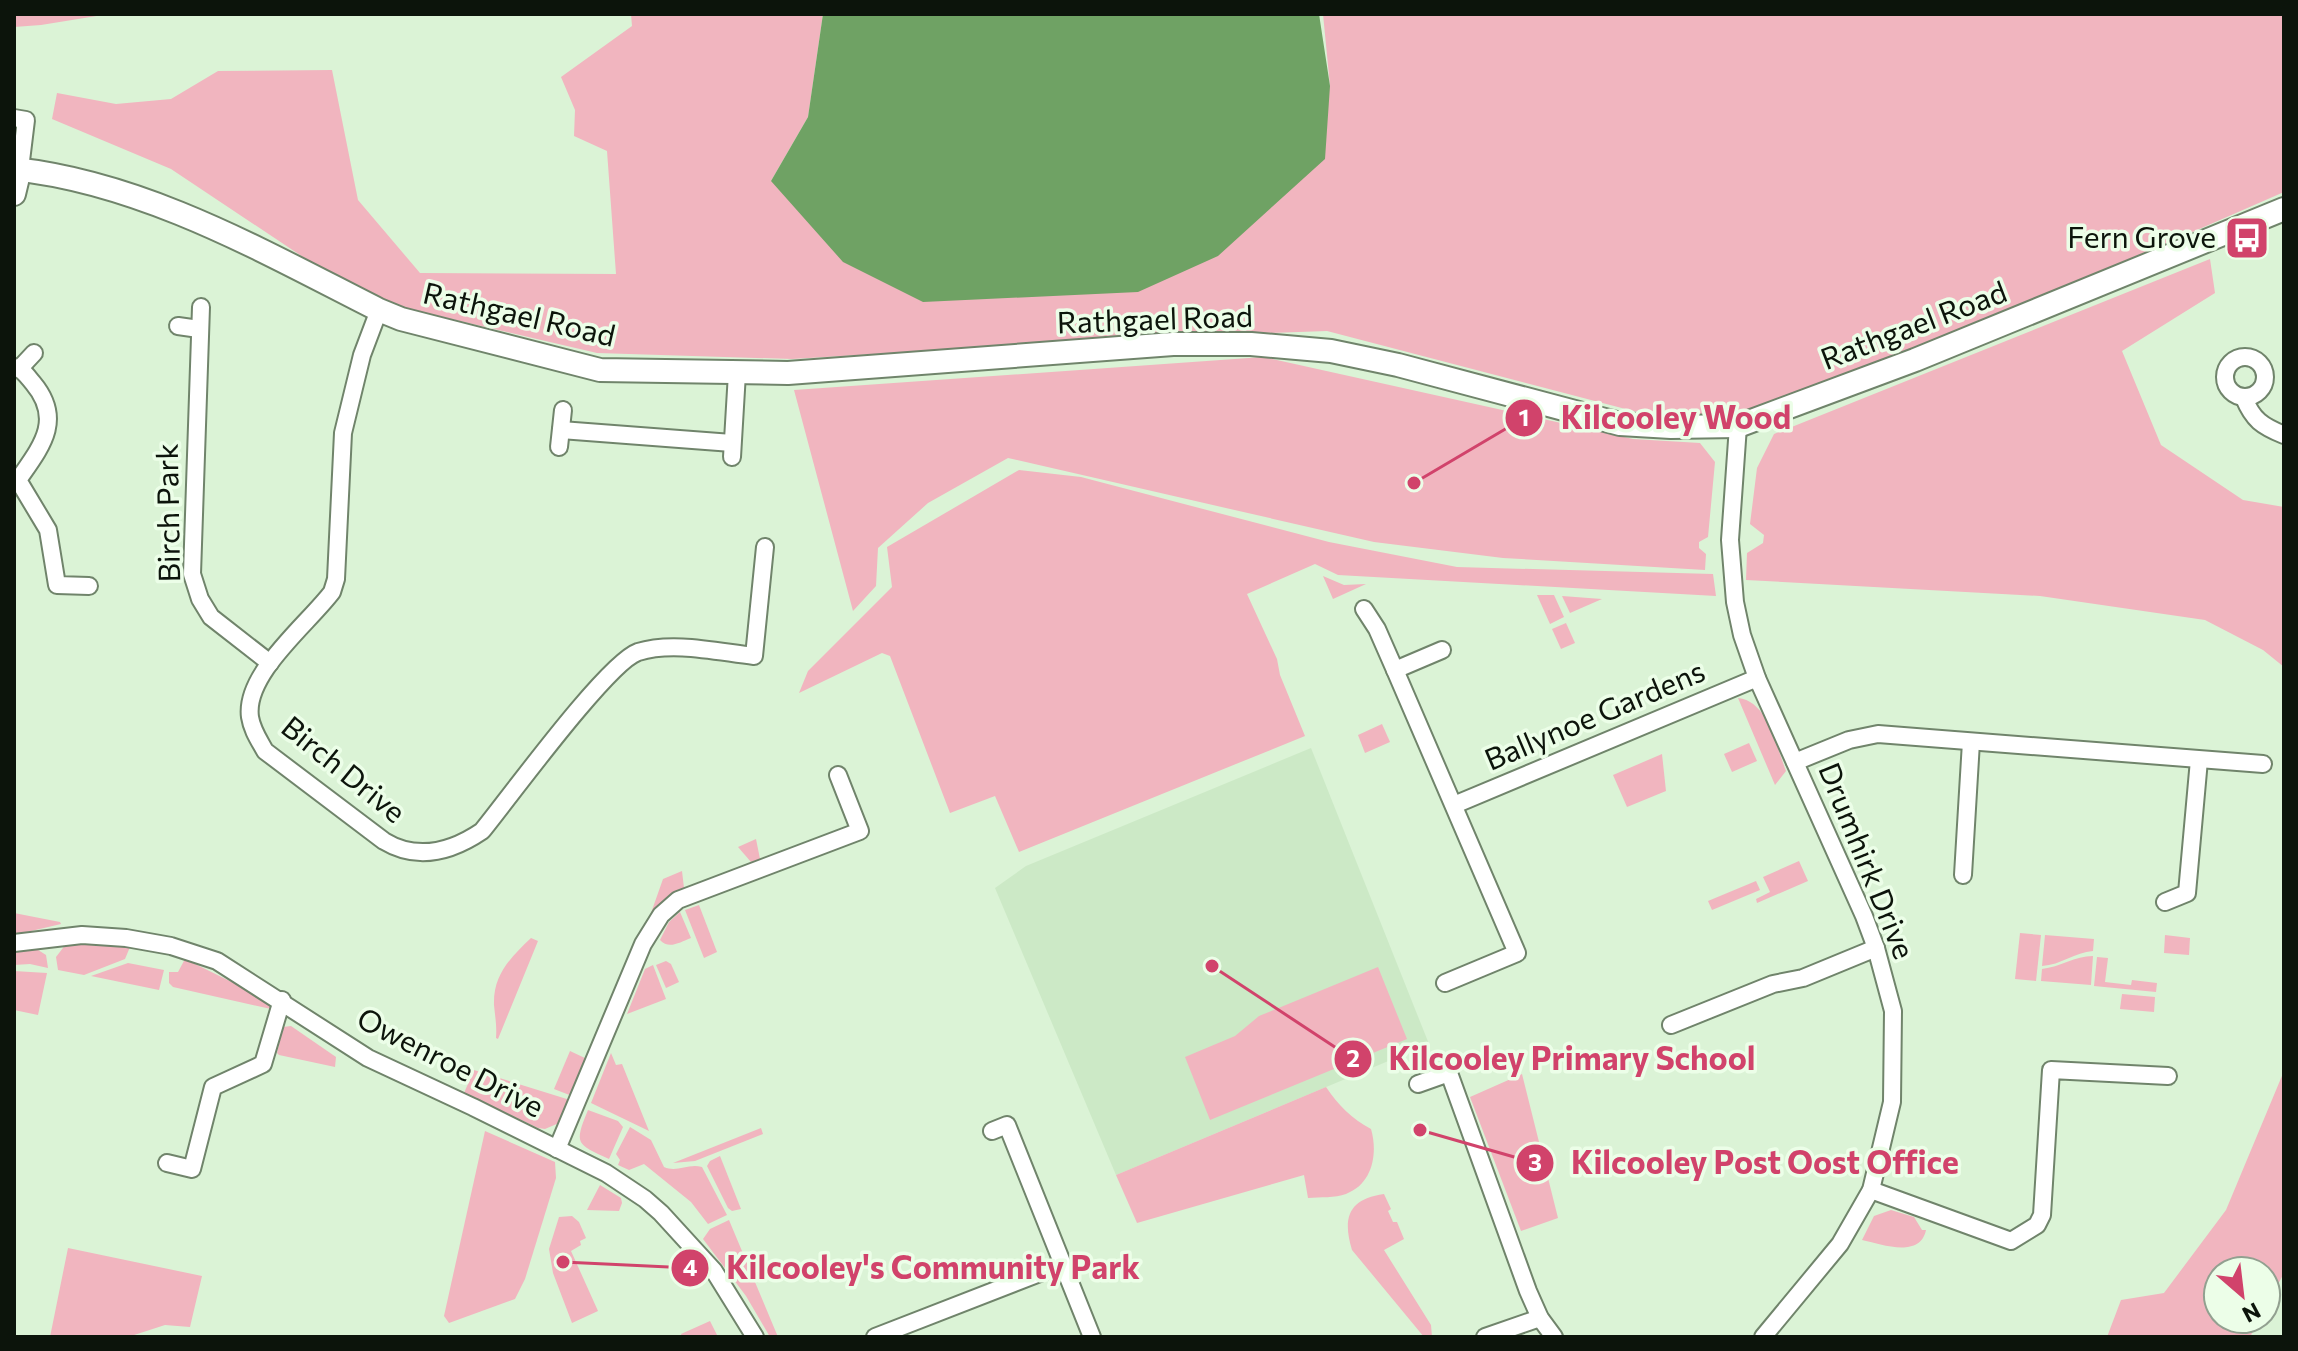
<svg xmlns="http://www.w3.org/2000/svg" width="2298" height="1351" viewBox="0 0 2298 1351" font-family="Commissioner,sans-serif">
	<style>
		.built { fill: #cce9c6 }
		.green { fill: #f1b5bf }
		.water { fill: #6fa264 }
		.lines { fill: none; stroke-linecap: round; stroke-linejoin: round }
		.street-casing { stroke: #70846b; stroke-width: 20 }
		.secondary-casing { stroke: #70846b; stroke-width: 26 }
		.street { stroke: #fff; stroke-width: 16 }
		.secondary { stroke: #fff; stroke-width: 22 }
		.labels { text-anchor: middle; stroke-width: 7; stroke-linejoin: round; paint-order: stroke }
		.poi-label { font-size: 30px; fill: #0c140b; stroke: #ecfee8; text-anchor: end }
		.street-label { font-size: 30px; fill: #0c140b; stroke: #ecfee8 }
		.leader { fill: none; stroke: #d1436b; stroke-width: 3 }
		.callout-dot { fill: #d1436b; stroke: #ecfee8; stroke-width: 3 }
		.mark-label { font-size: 24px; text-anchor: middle; font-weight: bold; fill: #fff }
		.callout-label { font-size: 32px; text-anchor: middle; font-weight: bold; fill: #d1436b; stroke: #ecfee8; stroke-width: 7; stroke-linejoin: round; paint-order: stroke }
	</style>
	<rect width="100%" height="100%" fill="#dbf3d6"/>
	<polygon class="built" points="1311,748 1429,1044 1116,1175 995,888 1026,866"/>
	<g class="green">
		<polygon points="14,14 109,14 41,25 14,27"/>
		<polygon points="631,14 823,14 808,117 771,181 1330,86 1323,14 2284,14 2284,192 1911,355 1744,417 1660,418 1327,331 1180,336 792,359 597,353 366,299 171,169 52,119 57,93 116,104 171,99 218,71 332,70 358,200 420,273 616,274 607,151 574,136 575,110 561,77 632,26"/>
		<polygon points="2210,259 2215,293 2122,351 2161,445 2243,500 2284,507 2284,667 2263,650 2205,620 2040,596 1746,580 1747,553 1763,543 1764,535 1750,524 1757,468 1774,434"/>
		<polygon points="1263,357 1633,439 1700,443 1715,462 1708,537 1699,542 1699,548 1706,554 1705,570 1503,558 1374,542 1008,458 928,503 878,548 876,586 853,611 794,390"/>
		<polygon points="1019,470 1081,477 1329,542 1457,567 1713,574 1716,596 1338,575 1315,564 1247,594 1277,659 1280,675 1305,736 1019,852 995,796 950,813 890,656 882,653 799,693 808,671 892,587 887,547"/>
		<polygon points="1323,576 1344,585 1366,584 1333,599"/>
		<polygon points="1537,595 1554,595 1564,617 1550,624"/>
		<polygon points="1562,596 1602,599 1570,613"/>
		<polygon points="1566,623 1575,643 1561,649 1552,629"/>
		<path d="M1738 698C1768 701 1776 746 1786 771L1775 785Z"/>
		<polygon points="1382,724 1390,742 1365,753 1358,735"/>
		<polygon points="1749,743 1757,761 1732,772 1724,754"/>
		<polygon points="1662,754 1666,791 1627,807 1613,775"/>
		<polygon points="756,839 760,859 751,862 738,847"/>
		<polygon points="1799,861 1808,881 1757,903 1756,899 1770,892 1763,877"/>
		<polygon points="682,871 684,888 665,899 651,913 663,879"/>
		<polygon points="1756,881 1760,890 1712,910 1708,901"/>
		<polygon points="699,905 717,952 704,958 685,910"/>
		<path d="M680 912 691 938C680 942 669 950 660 940L669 922Z"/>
		<polygon points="14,913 60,922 61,924 14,935"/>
		<polygon points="2020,933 2041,935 2036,981 2015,979"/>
		<path d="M2045 935 2094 939 2093 951C2075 952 2061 965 2042 966Z"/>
		<polygon points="2165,935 2190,938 2189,955 2164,953"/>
		<path d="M531 938 538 941 498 1039 496 1038C497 1026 495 1016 494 1005 493 975 510 958 531 938Z"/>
		<polygon points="66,944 70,944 130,947 125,959 84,975 58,970 56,957"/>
		<polygon points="35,948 46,955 48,968 30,964 14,965 14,953"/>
		<path d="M2093 956 2091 985 2041 981 2042 969C2060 967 2075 956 2093 956Z"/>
		<polygon points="2097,957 2108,958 2105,982 2131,985 2132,980 2157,983 2156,992 2094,986"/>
		<polygon points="185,959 266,999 271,1009 173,987 169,983 169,972 178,972"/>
		<polygon points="666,961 671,964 679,982 666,988 656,965"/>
		<polygon points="128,963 164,970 159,990 91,976"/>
		<polygon points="653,965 666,999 627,1014 645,969"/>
		<polygon points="1378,967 1407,1039 1210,1120 1185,1057 1235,1036 1259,1016"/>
		<polygon points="14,971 47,973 38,1015 14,1010"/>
		<polygon points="2122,994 2155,997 2154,1012 2120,1009"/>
		<polygon points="291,1026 336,1057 335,1067 279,1055 277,1053 283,1027"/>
		<polygon points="570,1051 587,1059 572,1096 554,1089"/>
		<polygon points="611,1053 616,1065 622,1064 649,1131 591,1103"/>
		<polygon points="474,1070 570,1100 559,1123 545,1129 538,1128 464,1093"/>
		<polygon points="2284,1071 2284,1273 2266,1307 2266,1271 2218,1271 2218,1319 2260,1319 2250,1337 2107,1337 2121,1300 2164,1293 2226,1210"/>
		<polygon points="1522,1074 1558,1218 1521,1231 1470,1097"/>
		<path d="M1326 1087C1338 1105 1352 1119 1371 1129 1378 1153 1373 1184 1346 1194 1335 1198 1320 1197 1308 1198L1304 1175 1137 1223 1116 1175Z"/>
		<path d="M588 1110 618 1121 623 1127 609 1159C576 1144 574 1144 588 1110Z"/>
		<path d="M630 1127 651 1140 664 1167C677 1173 688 1163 702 1167L727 1215 708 1224 691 1202 644 1164 629 1170 618 1165 620 1160 616 1154Z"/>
		<polygon points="761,1128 763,1134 695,1161 673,1163"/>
		<polygon points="485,1131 555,1162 556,1178 525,1279 515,1299 449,1323 444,1316"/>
		<polygon points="720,1156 741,1209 732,1211 728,1208 707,1166 710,1161"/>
		<polygon points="600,1185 621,1198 622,1203 619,1211 587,1210"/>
		<path d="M1384 1194 1391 1209 1388 1211 1393 1222H1397L1404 1239 1384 1250 1431 1325 1432 1337H1424L1352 1250C1342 1217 1349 1199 1384 1194Z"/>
		<path d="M1891 1210 1914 1217 1922 1230H1926C1920 1259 1881 1244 1862 1240L1874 1216Z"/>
		<polygon points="572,1216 579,1222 586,1238 580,1241 581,1245 571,1251 598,1311 572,1323 553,1273 549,1249 559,1217"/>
		<polygon points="729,1220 778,1337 770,1337 746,1296 703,1239 710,1229"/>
		<polygon points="68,1248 202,1276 190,1327 165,1325 128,1337 50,1337"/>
		<polygon points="710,1321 718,1337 682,1337 681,1334"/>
	</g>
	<polygon class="water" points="823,14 1319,14 1330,86 1325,159 1218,256 1138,292 923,302 843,262 771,181 808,117"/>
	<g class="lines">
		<g class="street-casing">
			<g id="street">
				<polyline points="14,118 26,120 20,169"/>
				<polyline points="201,307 192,574 200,599 211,617 270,663"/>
				<path d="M379 310 362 355 343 433 336 579 332 592C308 624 244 674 250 717 252 730 259 740 265 751L384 841C417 861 451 852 482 831 509 798 607 663 638 652 673 641 718 652 754 656L765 547"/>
				<polyline points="178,326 199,329"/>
				<circle cx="2245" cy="377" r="20"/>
				<path d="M14 367C23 369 27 376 33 383 64 420 41 447 18 480L48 530 57 585 89 586"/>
				<polyline points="20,368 34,353"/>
				<path d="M2244 398C2253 420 2262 426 2284 435"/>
				<polyline points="1738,426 1730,540 1735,602 1742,635 1757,678 1864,916 1876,948 1893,1011 1892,1102 1871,1190 1840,1244 1763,1337"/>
				<polyline points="561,430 732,443"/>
				<polyline points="559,447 563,410"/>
				<polyline points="732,457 737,373"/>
				<polyline points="1364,609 1377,629 1395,670 1517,953 1445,983"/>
				<polyline points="1395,670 1442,650"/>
				<polyline points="1795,762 1849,740 1878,734 2263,764"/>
				<polyline points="1454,805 1757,678"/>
				<polyline points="1963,875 1971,742"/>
				<polyline points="2165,902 2187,893 2199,760"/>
				<polyline points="14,943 82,935 126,938 171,946 217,961 368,1058 473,1107 606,1173 645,1199 661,1213 714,1271 755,1337"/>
				<polyline points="1671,1025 1773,984 1803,978 1876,948"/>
				<polyline points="1418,1084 1449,1073 1528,1291 1540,1318 1554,1337"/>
				<polyline points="992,1131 1007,1125 1092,1337"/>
				<polyline points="557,1149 643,944 661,915 678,900 860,831 838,775"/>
				<polyline points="167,1163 192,1169 213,1087 263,1064 282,1000"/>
				<polyline points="1871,1190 2011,1241 2037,1225 2042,1215 2051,1070 2168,1076"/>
				<polyline points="875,1337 1063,1264"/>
				<polyline points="1485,1337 1540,1318"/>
			</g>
		</g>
		<g class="secondary-casing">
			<g id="secondary">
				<path d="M14 169C145 183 264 252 379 310L401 319 600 370 788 373 1173 344H1251L1331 351 1398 365 1620 424 1671 427 1738 426 1915 360 2284 209"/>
				<polyline points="14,194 20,169"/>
			</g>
		</g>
		<use href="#street" class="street"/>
		<use href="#secondary" class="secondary"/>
	</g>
	<defs>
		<g id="bus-square" transform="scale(2.3)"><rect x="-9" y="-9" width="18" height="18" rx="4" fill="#d1436b" stroke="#ecfee8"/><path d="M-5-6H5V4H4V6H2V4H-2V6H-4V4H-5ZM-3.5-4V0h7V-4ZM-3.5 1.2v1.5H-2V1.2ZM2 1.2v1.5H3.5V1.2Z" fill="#fff"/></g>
	</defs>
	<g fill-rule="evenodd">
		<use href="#bus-square" x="2247" y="238"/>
	</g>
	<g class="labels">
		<g class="poi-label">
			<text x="2216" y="248">Fern Grove</text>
		</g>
		<g class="street-label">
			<text transform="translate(519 315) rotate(13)" y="10">Rathgael Road</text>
			<text transform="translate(1155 320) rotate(-2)" y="10">Rathgael Road</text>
			<text transform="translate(1914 326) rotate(-21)" y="10">Rathgael Road</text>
			<text transform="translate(169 513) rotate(-91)" y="10">Birch Park</text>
			<text transform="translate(1595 716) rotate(-23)" y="10">Ballynoe Gardens</text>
			<text transform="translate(343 770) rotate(39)" y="10">Birch Drive</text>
			<text transform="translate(1866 861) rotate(68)" y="10">Drumhirk Drive</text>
			<text transform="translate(450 1063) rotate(27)" y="10">Owenroe Drive</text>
		</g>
	</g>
	<path class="leader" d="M1414 483L1524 418M1212 966L1353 1059M1420 1130L1535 1163M563 1262L690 1268"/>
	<g class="callout-dot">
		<circle cx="1414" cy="483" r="8"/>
		<circle cx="1212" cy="966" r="8"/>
		<circle cx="1420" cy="1130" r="8"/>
		<circle cx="563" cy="1262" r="8"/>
		<circle cx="1524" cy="418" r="20"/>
		<circle cx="1353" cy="1059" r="20"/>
		<circle cx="1535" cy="1163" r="20"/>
		<circle cx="690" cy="1268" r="20"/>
	</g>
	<g class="mark-label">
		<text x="1524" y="426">1</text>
		<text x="1353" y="1067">2</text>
		<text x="1535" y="1171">3</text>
		<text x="690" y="1276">4</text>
	</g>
	<g class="callout-label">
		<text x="1676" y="429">Kilcooley Wood</text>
		<text x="1572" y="1070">Kilcooley Primary School</text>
		<text x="1765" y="1174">Kilcooley Post Oost Office</text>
		<text x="933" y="1279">Kilcooley's Community Park</text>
	</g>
	<rect width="2298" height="1351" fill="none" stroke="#0c140b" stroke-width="32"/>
	<g transform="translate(2242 1295) rotate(152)"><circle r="38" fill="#ecfee8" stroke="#92a090" stroke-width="2"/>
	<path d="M0-6L14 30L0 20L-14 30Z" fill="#d1436b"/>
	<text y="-12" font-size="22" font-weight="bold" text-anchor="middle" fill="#0c140b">N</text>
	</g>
</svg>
